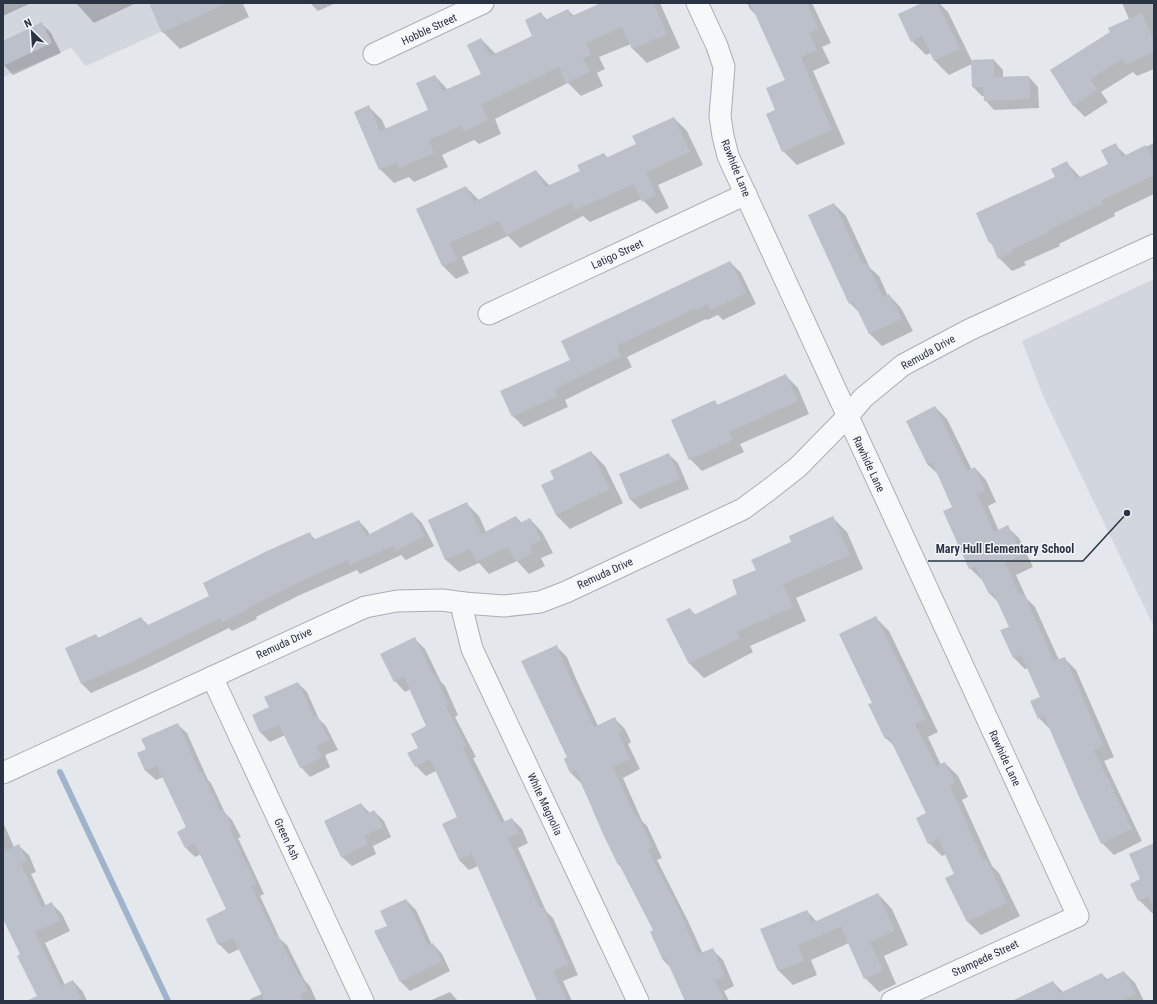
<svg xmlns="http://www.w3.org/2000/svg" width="1157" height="1004" viewBox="0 0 1157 1004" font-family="'Roboto Condensed',sans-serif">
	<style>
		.built { fill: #d2d6de }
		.shadow { fill: #0003 }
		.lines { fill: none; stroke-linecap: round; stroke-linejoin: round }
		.stream { stroke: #9fb4cc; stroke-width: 6 }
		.building { fill: #bbc0ca }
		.street-casing { stroke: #a9aeb7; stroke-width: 23 }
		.street { stroke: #f7f8fa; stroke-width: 21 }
		.labels { text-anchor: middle; stroke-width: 3; stroke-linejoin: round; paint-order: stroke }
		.street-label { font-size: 11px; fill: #2b3445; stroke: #f4f6f9 }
		.leader { fill: none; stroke: #2b3445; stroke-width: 1.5 }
		.callout-dot { fill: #2b3445; stroke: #f4f6f9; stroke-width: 1.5 }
		.callout-label { font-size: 12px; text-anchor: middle; font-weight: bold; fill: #2b3445; stroke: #f4f6f9; stroke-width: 3; stroke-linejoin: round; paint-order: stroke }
	</style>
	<rect width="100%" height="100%" fill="#e4e7ec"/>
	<g class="built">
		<polygon points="3,3 224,3 86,66 71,48 3,77"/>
		<polygon points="1154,279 1154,627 1044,398 1022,341"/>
	</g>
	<g class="shadow">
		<polygon points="3,3 31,3 3,16"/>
		<polygon points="76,3 136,3 94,23"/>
		<polygon points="150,3 245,3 243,4 249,17 180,49 163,32"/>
		<polygon points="310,3 336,3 318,11"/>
		<polygon points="604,3 660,3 680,48 647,63 633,49 631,44 599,57 605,69 597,73 603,86 581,96 568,83 495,119 501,134 479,144 474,140 442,155 448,167 414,182 409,177 394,183 380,169 368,106 382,120 386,129 429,110 435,76 448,90 482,74 481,39 496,54 533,36 541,13 547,20 568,10 574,16"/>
		<polygon points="747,3 812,3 831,43 822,47 830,63 813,71 845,144 797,165 783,151 777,111 786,80 758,17 750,9"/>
		<polygon points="924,3 939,3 948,12 972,61 994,60 1003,70 1003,78 1029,77 1038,87 1039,108 994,110 985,100 984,96 982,96 973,87 972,64 949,75 935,61 931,53 926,55 912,41"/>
		<polygon points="1122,3 1154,3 1154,69 1137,76 1133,72 1101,92 1108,102 1085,117 1073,105 1111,32 1129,19"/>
		<polygon points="42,24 51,33 61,53 13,75 3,64 3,42"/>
		<polygon points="674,118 687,131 703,165 658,185 669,208 656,214 642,199 590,222 583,216 520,248 508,236 462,257 469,273 456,279 443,266 418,209 466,187 479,200 536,171 550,186 581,171 604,154 608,158 638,145"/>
		<polygon points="1154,143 1154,194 1114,213 1115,216 1059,244 1060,246 1024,262 1026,265 1012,271 999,258 993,246 990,242 1056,178 1067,163 1081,178 1109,164 1115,145 1127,156"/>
		<polygon points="834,204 846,216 870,268 879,276 888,296 889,295 901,308 913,331 882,346 870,334 860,313 850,303"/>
		<polygon points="730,262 741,273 756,304 723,320 718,315 707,320 706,319 627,357 632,367 565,400 568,407 524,427 513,416 571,360"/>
		<polygon points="786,376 798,388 809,414 740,444 744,452 702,471 690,459 715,402 719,406"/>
		<polygon points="935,407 947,419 972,470 975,468 986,480 996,502 988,506 999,531 1007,527 1019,538 1033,567 1016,575 1027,599 1035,607 1059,660 1064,658 1076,670 1114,757 1104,761 1142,841 1114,855 1102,843 1051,730 1039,718 1041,697 1028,668 1025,669 1014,658 1002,631 1010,627 999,603 990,594 983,579 982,580 970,568 953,507 939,475 927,464"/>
		<polygon points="591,452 605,466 623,503 570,529 556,515"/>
		<polygon points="668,454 678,463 689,489 640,509 631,500 620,474"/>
		<polygon points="467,504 479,516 486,532 516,517 522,523 530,519 542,532 553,553 541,558 545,566 529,574 517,561 489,574 479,563 459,572 446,560 429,520"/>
		<polygon points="412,513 422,523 434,546 406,560 401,555 360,574 357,570 300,595 256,617 257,619 232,631 229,628 145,669 91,693 82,684 66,648 96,636 99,638 141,618 149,626 211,596 310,534 316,540 359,521 368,531 370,535"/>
		<polygon points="833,518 847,532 863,569 796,598 806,621 750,646 753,652 704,678 689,663 689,609 696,615 739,594 793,543"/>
		<polygon points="876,618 889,631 938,732 928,737 941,765 945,763 958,776 968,797 962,800 992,866 999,873 1020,916 981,935 968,922 947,878 955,874 946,854 942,856 929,843 928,813 896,748 886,738 874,703"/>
		<polygon points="415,639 425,649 441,682 445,686 458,715 455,717 476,757 473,758 505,822 512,819 522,829 528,843 518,848 546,911 553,918 578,975 563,981 572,1001 541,1001 478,866 469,870 459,860 459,818 436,771 426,776 416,766 419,748 428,726 411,689 405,692 395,681"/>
		<polygon points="556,646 567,657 576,679 598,726 615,719 625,729 631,742 628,744 640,769 623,778 642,821 647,826 662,858 657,860 688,921 703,954 712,949 723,960 734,986 724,991 729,1001 686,1001 671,968 663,960 654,931 623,869 618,864 581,783 571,773 565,759 568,758"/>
		<polygon points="298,683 307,692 319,719 326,726 338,750 325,755 330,767 310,777 301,767 285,735 270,742 261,733 253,716 270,708"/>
		<polygon points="177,724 187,733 208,780 211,783 225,813 232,820 241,837 238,838 264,894 260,896 280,939 287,945 305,981 310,986 316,1000 251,1001 250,999 262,994 239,949 229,954 219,944 227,910 201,854 195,857 186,848 178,832 187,828 163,777 156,780 146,771 139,754 147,750"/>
		<polygon points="361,804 370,813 374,811 384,821 391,837 373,846 376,854 352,866 342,857 325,821"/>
		<polygon points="3,822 14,847 18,845 29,855 36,872 31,874 46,906 51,903 62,914 70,931 45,943 65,985 73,981 83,992 87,1001 40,1001 21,955 3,917"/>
		<polygon points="1154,844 1154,914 1153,914 1139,900 1141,880"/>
		<polygon points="878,894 892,909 908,945 884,956 896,984 879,992 865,978 849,943 811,960 817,975 793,985 779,971 762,930 807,911 817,922"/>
		<polygon points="406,900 416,910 432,945 433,944 442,954 450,971 410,991 400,981 388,926"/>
		<polygon points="1124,972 1135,983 1144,1001 1014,1001 1053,982 1064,993 1102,974 1108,980"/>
		<polygon points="450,992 458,1001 429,1001"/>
	</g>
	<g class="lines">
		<polyline class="stream" points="60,772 168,1001"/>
	</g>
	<g class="building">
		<polygon points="149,3 227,3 162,33"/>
		<polygon points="601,3 653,3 667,34 632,49 622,27 586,43 591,55 583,59 590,72 566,83 559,67 481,105 488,120 464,131 461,126 429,140 434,153 399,168 397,162 379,170 354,112 369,105 380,131 428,110 416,83 435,75 443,91 481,74 467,45 481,38 490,56 532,36 525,20 541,12 545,20 568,9 572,16"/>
		<polygon points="750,3 807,3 818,29 809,33 817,50 801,57 832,130 782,152 766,114 775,110 766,88 785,80"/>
		<polygon points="922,3 937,3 960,49 934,61 922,36 911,42 898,14"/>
		<polygon points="1142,13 1154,40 1154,52 1125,65 1122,59 1090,79 1097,90 1073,106 1050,70 1110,32 1108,28"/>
		<polygon points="42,22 52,43 3,66 3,41"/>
		<polygon points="994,59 994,77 1029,76 1030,99 984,101 983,87 972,87 971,60"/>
		<polygon points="674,117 690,152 646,172 656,195 642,202 634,184 575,210 572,202 506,235 499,221 449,243 457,260 442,266 416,209 466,186 474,202 536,170 545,187 580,171 577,165 604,153 606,158 636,144 632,136"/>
		<polygon points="1116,143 1122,157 1146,145 1154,162 1154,175 1102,200 1103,203 1047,231 1048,233 1012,249 1013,252 998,259 991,242 989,243 976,213 1055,177 1051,169 1067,161 1076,179 1108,164 1101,150"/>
		<polygon points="834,203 863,265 867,263 883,297 889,294 902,319 869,334 853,301 849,304 808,215"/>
		<polygon points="730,261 746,293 711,310 708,304 696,310 695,308 617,346 621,356 555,389 558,396 512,417 500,391 570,360 561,341"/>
		<polygon points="786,374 798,401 729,432 733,440 689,460 671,420 715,400 717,405"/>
		<polygon points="935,406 967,471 975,467 985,490 977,494 994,532 1008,525 1022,555 1005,563 1020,595 1024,594 1054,661 1065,657 1103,745 1094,750 1132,829 1101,844 1080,799 1044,716 1038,719 1030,701 1040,697 1021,655 1013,658 1000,630 1009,627 993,592 989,594 975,566 969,569 943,511 952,507 932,462 927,464 906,421"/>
		<polygon points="591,451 610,489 556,515 541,485 554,479 550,471"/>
		<polygon points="669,453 680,479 630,500 619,474"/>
		<polygon points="467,502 481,534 516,516 520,523 530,518 541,540 530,546 533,553 515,562 508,547 476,562 470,549 445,560 428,520"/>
		<polygon points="412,512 425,536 396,551 393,546 350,565 348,560 291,586 247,608 248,610 222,622 220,618 136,660 81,684 65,648 96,634 98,638 141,617 146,626 209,596 203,583 265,552 310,532 313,540 359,520 366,536"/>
		<polygon points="833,516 850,555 783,584 793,607 737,632 740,638 689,664 666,619 690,608 694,615 737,594 732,580 756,570 751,560 791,542 789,536"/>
		<polygon points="876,616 926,719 915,724 936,766 945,762 955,783 950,786 983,860 986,858 1007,903 967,922 945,878 954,874 938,839 928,844 916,818 926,813 889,737 885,739 868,704 872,703 839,634"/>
		<polygon points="415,637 433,675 435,675 449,705 446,706 466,746 463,748 501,823 512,818 519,833 508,838 540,908 543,907 568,964 553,971 567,1001 537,1001 472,854 459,860 442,824 457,817 430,759 415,767 407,753 418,748 411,734 426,726 404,677 394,682 380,654"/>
		<polygon points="557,645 566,668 594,727 615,717 622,732 618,733 630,759 613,767 635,816 637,815 653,847 648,850 679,910 698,954 713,948 725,976 715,980 725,1001 685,1001 666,959 663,960 650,932 653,930 619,864 618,865 602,832 576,770 570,773 564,759 567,757 521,661"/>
		<polygon points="298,682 314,717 317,715 329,740 316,746 322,757 300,768 279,725 260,733 252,715 269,707 264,697"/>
		<polygon points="178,723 200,773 202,772 220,811 223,809 232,827 230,829 256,884 251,886 275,936 277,934 299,976 301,975 308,991 300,994 303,1001 265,1001 233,938 218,945 206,919 226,909 195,844 185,848 177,832 186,827 157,766 145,771 137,753 146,749 141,739"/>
		<polygon points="361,803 367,814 374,810 383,827 364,836 368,844 341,857 324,821"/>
		<polygon points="1154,843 1154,910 1148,897 1138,901 1130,884 1140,879 1129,854"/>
		<polygon points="19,844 27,861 21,864 42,907 52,902 60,921 35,932 61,986 73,980 82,1001 26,1001 37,996 17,956 20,954 3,919 3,852"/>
		<polygon points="878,893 895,931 870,942 883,970 864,979 841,927 798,945 804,961 778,971 760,929 807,910 812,923"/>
		<polygon points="406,899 428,946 433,943 442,961 400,982 374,931 387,926 380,911"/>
		<polygon points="1124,971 1136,994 1122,1001 1012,1001 1053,981 1060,993 1102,973 1105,980"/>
	</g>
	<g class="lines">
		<g class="street-casing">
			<g id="street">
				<polyline points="697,3 717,46 724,67 720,116 723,136 728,156 1078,916 892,1001"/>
				<polyline points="374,54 483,3"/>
				<polyline points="489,314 746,194"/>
				<polyline points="464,603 463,613 472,649 638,1001"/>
				<polyline points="212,677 363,1001"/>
				<polyline points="3,773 365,607 397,601 442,600 464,603 504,606 540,602 566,592 743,509 770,489 798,467 847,417 863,398 903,365 969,330 1154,245"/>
			</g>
		</g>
		<use href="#street" class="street"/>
	</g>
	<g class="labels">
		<g class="street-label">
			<text transform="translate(429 29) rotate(-25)" y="4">Hobble Street</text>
			<text transform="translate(736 168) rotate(68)" y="4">Rawhide Lane</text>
			<text transform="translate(617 254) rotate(-25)" y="4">Latigo Street</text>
			<text transform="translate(928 352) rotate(-29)" y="4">Remuda Drive</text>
			<text transform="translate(869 464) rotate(65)" y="4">Rawhide Lane</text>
			<text transform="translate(605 573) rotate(-25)" y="4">Remuda Drive</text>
			<text transform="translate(284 643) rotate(-25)" y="4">Remuda Drive</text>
			<text transform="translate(1005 758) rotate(65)" y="4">Rawhide Lane</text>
			<text transform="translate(545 804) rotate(65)" y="4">White Magnolia</text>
			<text transform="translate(287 839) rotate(65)" y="4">Green Ash</text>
			<text transform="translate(985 958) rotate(-25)" y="4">Stampede Street</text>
		</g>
	</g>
	<path class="leader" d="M1127 513L1083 561H928"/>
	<circle class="callout-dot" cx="1127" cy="513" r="4"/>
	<g class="callout-label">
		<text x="1005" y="553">Mary Hull Elementary School</text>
	</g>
	<rect width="1157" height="1004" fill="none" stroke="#2b3445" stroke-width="8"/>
	<g transform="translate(32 32) rotate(335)" stroke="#f4f6f9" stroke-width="3" paint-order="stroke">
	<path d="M0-3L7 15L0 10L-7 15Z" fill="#2b3445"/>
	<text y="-6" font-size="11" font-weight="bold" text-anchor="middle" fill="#2b3445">N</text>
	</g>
</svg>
